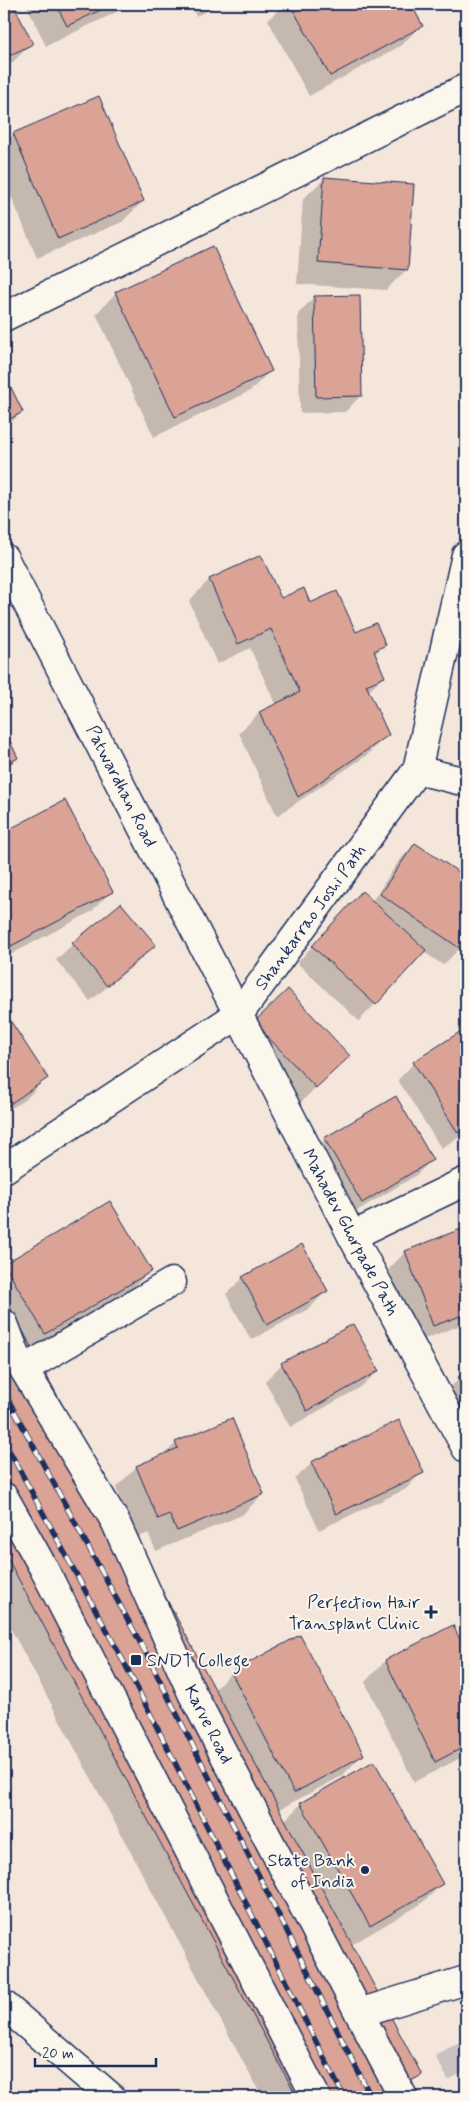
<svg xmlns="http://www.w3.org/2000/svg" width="470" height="2101" viewBox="0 0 470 2101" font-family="Mynerve,sans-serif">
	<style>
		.shadow { fill: #0003 }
		.building { fill: #dba396; stroke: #1b2f5e }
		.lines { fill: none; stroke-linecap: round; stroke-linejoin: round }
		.minor-tunnel { stroke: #c9c1c2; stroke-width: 28; stroke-dasharray: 28 14; stroke-linecap: butt }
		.minor-casing { stroke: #1b2f5e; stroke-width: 31 }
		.major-casing { stroke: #1b2f5e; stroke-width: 31 }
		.minor { stroke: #fbf7ec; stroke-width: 28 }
		.major { stroke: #fbf7ec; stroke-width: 28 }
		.rail-casing { stroke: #1b2f5e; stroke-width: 5.5 }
		.rail { stroke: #fbf7ec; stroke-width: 4; stroke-dasharray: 11; stroke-linecap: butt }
		.poi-dot { fill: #1b2f5e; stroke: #fbf7ec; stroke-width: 2 }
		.labels { text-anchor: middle; stroke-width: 4; stroke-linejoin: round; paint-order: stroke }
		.street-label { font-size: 18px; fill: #1b2f5e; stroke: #fbf7ec }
		.poi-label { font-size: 18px; fill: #1b2f5e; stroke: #fbf7ec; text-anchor: end }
	</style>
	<rect width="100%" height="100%" fill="#f5e6db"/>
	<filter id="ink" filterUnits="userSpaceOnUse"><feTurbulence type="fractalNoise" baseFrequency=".02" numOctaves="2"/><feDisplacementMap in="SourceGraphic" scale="10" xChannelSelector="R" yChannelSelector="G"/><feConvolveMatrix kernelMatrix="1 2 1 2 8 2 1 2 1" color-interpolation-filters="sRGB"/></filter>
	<g filter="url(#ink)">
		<g class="shadow">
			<polygon points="4,4 12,4 31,44 10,65 4,68"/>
			<polygon points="26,4 133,4 46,46"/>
			<polygon points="190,4 221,4 196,16"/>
			<polygon points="284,4 409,4 421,26 400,46 309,96 268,20"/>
			<polygon points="14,134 143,201 122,222 37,258 4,179 4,144"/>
			<polygon points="324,179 407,269 386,290 297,284 303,199"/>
			<polygon points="116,293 271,370 250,391 154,437 96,314"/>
			<polygon points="314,297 361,395 345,412 300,413 298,314"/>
			<polygon points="4,376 22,412 4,429"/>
			<polygon points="261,556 280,600 310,605 356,634 384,645 374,655 384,676 368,692 388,734 367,755 277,816 239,733 259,713 276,705 250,648 217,664 189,601 209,580"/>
			<polygon points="4,732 17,758 4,771"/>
			<polygon points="64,802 111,891 91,912 4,958 4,834"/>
			<polygon points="415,844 466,879 466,939 460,948 443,965 424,952 359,1021 297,963 346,909 372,901 399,861"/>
			<polygon points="73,944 154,945 138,962 90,1001 56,960"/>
			<polygon points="4,1013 46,1078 26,1099 4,1113"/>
			<polygon points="255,1023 332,1072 299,1104"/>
			<polygon points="466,1030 466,1133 441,1148 398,1080 414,1063"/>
			<polygon points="325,1139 432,1160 415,1176 345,1218 309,1156"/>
			<polygon points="110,1202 150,1271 129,1291 31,1349 214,1690 231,1673 300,1636 362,1755 342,1776 278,1810 284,1821 301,1804 442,1884 421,1904 351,1945 420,2074 398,2097 383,2097 395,2091 395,2088 378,2097 262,2097 4,1616 4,1266"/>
			<polygon points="466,1228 466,1323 417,1342 389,1269 405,1252"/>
			<polygon points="243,1278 326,1291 310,1308 251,1340 226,1294"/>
			<polygon points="353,1326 378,1371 361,1387 290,1427 265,1381 282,1364"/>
			<polygon points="466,1373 466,1429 443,1394"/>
			<polygon points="176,1443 263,1494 242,1515 156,1551 148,1533 137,1538 116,1488 136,1467 163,1456"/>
			<polygon points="312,1463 422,1472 406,1489 319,1530 295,1479"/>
			<polygon points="452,1627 466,1655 466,1755 414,1782 365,1682 385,1661"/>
			<polygon points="466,1779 466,1790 463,1783"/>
		</g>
		<g class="building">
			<polygon points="4,4 13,4 33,44 4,58"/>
			<polygon points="56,4 113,4 67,26"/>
			<polygon points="290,4 411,4 423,26 330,76"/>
			<polygon points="99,96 144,201 58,239 13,133"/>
			<polygon points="324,177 414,184 408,270 318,263"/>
			<polygon points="213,246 272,371 175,417 115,292"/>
			<polygon points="360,295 362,396 316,397 314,296"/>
			<polygon points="4,373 23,412 4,422"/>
			<polygon points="261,555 281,598 304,588 310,603 337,591 356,632 376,623 386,645 374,651 385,677 366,685 389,735 298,797 259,712 300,692 271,629 238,644 209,579"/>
			<polygon points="4,729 18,758 4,766"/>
			<polygon points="65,800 113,892 11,946 4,932 4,832"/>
			<polygon points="415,843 466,877 466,941 461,949 380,894"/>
			<polygon points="362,891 426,950 376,1005 312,946"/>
			<polygon points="121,903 156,945 107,986 72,943"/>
			<polygon points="288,989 350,1056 316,1088 254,1022"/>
			<polygon points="4,1011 48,1078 4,1108"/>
			<polygon points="466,1028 466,1128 458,1133 413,1062"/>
			<polygon points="396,1096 433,1160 362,1203 324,1138"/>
			<polygon points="110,1201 152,1271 45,1334 4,1264"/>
			<polygon points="466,1227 466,1314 433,1326 405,1251"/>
			<polygon points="302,1244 328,1291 267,1325 242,1277"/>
			<polygon points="4,1296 422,2075 381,2097 297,2097 4,1552"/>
			<polygon points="353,1324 379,1371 307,1411 281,1363"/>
			<polygon points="466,1371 466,1389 458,1377"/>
			<polygon points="232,1418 264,1494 177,1531 169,1514 158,1519 136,1466 178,1448 175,1442"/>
			<polygon points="399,1420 424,1473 336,1514 311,1462"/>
			<polygon points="453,1625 466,1652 466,1746 435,1762 385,1660"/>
			<polygon points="300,1635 364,1755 294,1793 231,1672"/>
			<polygon points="374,1761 443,1884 370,1926 300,1803"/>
		</g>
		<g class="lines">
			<polyline class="minor-tunnel" points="447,2049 466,2083"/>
			<g class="minor-casing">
				<g id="minor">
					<polyline points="4,317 466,88"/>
					<polyline points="4,558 352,1236 466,1448"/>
					<polyline points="417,770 466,782"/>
					<polyline points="4,1169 239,1014 417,770 466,555"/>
					<polyline points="352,1236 466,1181"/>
					<polyline points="24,1369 172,1282"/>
					<polyline points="359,2013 466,1980"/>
				</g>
			</g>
			<g class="major-casing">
				<g id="major">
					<polyline points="4,1324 17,1358 115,1521 192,1693 403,2097"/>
					<polyline points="4,1497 43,1567 316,2097"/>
					<polyline points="4,2005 111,2097"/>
				</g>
			</g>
			<use href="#minor" class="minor"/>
			<use href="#major" class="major"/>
			<g class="rail-casing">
				<g id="rail">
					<polyline points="4,1392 147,1655 371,2097"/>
					<polyline points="4,1441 126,1666 344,2097"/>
				</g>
			</g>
			<use href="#rail" class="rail"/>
		</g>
	</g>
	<g class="poi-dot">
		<path d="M428.5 1604.5h5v5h5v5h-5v5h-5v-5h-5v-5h5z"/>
		<rect x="130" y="1654" width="12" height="12" rx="2.5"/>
		<circle cx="365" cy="1870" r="5"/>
	</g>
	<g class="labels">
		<g class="street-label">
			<text transform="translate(122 786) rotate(63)" y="6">Patwardhan Road</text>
			<text transform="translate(310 917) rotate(-54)" y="6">Shankarrao Joshi Path</text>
			<text transform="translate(351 1232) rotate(62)" y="6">Mahadev Ghorpade Path</text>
			<text transform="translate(209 1724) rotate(63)" y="6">Karve Road</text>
		</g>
		<g class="poi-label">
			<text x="420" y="1608">Perfection Hair<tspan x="420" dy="21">Transplant Clinic</tspan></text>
			<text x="147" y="1666" text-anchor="start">SNDT College</text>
			<text x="355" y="1866">State Bank<tspan x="355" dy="21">of India</tspan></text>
		</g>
	</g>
	<rect width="470" height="2101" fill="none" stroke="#fbf7ec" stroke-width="20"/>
	<rect x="10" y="10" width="450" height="2081" fill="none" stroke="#1b2f5e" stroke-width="2" filter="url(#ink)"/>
	<path d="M35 2058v8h121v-8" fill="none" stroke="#1b2f5e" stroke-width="2.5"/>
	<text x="42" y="2058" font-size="15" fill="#1b2f5e" stroke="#fbf7ec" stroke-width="4" paint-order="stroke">20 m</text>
</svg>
